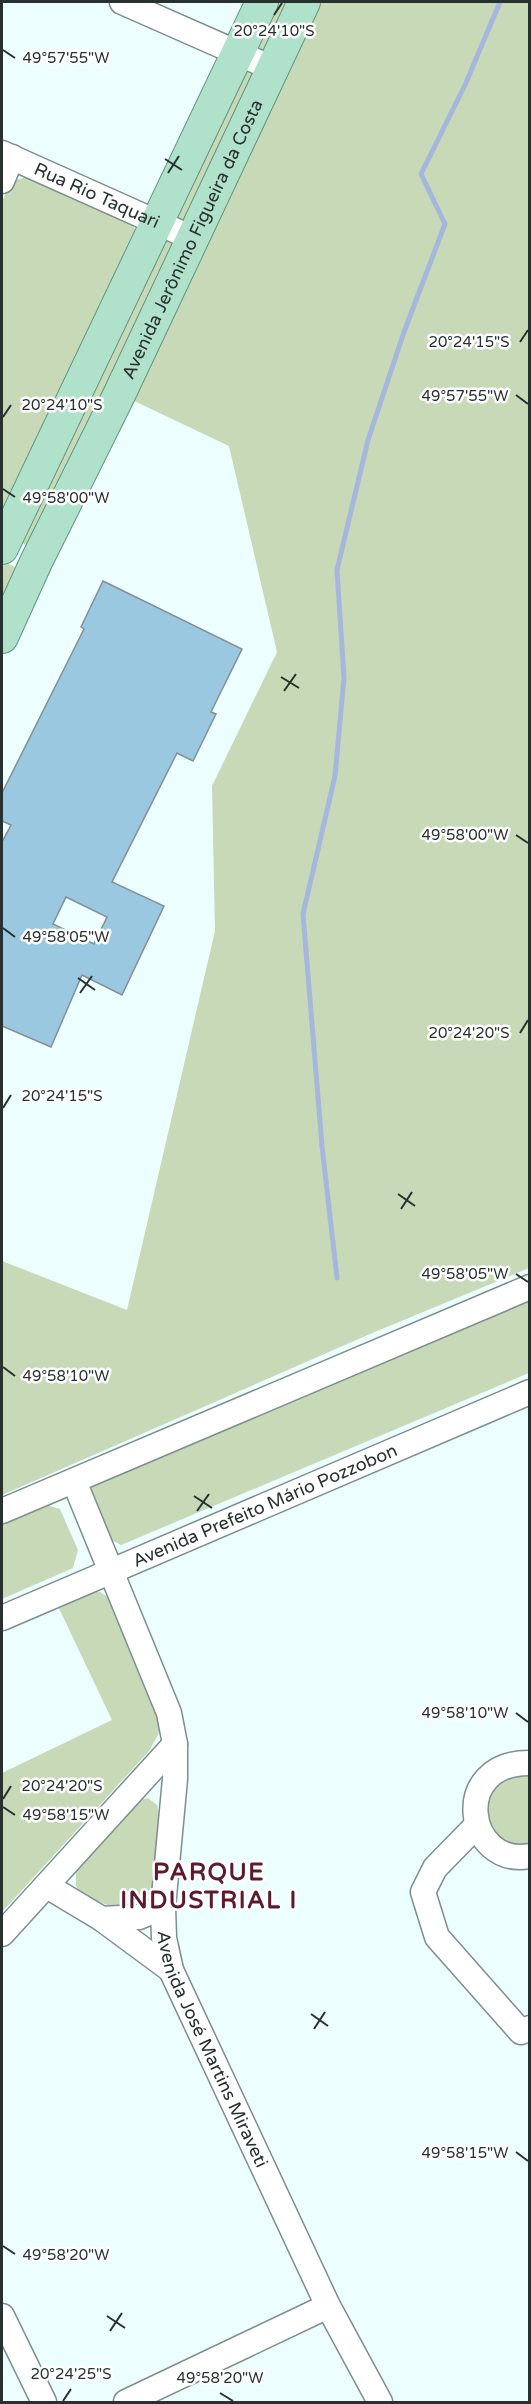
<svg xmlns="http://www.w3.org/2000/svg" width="531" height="2404" viewBox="0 0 531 2404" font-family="'Varela Round',sans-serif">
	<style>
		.green { fill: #c7d9b6 }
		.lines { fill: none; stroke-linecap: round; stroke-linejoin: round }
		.stream { stroke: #a5b7dd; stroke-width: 5 }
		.building { fill: #9ac8e0; stroke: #828f97; stroke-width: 1.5; fill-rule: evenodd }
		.minor-casing { stroke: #7e8e8f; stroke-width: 27 }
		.major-casing { stroke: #5f967e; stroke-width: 34 }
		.minor { stroke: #fff; stroke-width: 24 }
		.major { stroke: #b0e1cb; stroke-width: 32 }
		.ticks { fill: none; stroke: #293030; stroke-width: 2 }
		.labels { text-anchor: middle; stroke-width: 5; stroke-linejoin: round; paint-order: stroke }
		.street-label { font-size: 18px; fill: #293030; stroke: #fff }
		.district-label { font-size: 24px; font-weight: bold; letter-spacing: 1.5px; fill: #5e1a2d; stroke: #fff }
		.ticks-label { font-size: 15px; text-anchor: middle; fill: #293030; stroke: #fff; stroke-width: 5; stroke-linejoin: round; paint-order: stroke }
	</style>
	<rect width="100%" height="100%" fill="#ecfefe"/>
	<g class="green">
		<polygon points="267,2 298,2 263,54 253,48"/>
		<polygon points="317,2 529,2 529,1268 370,1334 2,1495 2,1261 127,1310 215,931 212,786 277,652 229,446 130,399"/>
		<polygon points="248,67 257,71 193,220 182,223 171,219"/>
		<polygon points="29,176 130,221 138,234 2,508 2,202 10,182"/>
		<polygon points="162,236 176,242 28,546 18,541"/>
		<polygon points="7,563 18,569 2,623 2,567"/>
		<polygon points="529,1294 529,1373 121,1545 103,1536 88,1498 96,1478"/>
		<polygon points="43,1504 60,1509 78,1550 73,1568 2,1599 2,1523"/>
		<polygon points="86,1592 100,1592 109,1598 159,1719 159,1733 149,1751 2,1912 2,1773 112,1720 57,1604"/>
		<polygon points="529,1771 529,1849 504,1846 482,1815 490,1785"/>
		<path d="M148 1798 157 1805C162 1822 156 1884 147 1900L134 1907 115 1908 82 1895 76 1886V1869L136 1801Z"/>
	</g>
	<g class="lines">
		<polyline class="stream" points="337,1278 322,1146 303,914 335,776 344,678 337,570 368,440 404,332 445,224 421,174 465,85 500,2"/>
	</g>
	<path class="building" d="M103 581 242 649 211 712 216 714 193 761 177 753 112 882 164 906 122 995 82 975 51 1047 2 1026V842L11 825 2 821V793L84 629 81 627ZM66 897 107 917 94 944 53 924Z"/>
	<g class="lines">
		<g class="minor-casing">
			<g id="minor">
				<polyline points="122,2 274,69"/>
				<path id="s1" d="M2 153 192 238"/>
				<polyline points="2,181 12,157"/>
				<path id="s2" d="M74 1481 169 1713 175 1744V1779L163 1907 164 1938 171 1970 328 2306 380 2402"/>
				<polyline points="2,1511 530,1287"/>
				<path id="s3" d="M2 1618 530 1392"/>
				<path d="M530 1763C449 1762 466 1868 530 1856"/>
				<polyline points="477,1825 435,1868 423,1892 437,1937 521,2032 530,2028"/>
				<polyline points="47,1886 102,1919 171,1970"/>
				<polyline points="102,1919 139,1917 163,1907"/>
				<polyline points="2,1934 175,1744"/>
				<polyline points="2,2316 44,2402"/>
				<polyline points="126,2402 328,2306"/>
			</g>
		</g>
		<g class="major-casing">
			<g id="major">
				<polyline points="2,548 262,2"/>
				<path id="s4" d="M2 637 36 562 119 395 304 2"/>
			</g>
		</g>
		<use href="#minor" class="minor"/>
		<use href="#major" class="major"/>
	</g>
	<path class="ticks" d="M274 15 282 3M3 50 15 58M165 159 182 170M168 173 179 156M520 342 528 330M516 395 528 404M3 417 11 405M3 489 15 497M281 677 299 688M284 691 296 674M516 835 528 843M3 928 15 937M78 978 95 990M80 993 92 976M520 1033 528 1020M3 1108 11 1095M398 1194 415 1206M401 1209 412 1192M516 1274 528 1282M3 1367 15 1376M194 1496 212 1508M197 1511 209 1494M516 1713 528 1722M3 1799 11 1786M3 1807 15 1815M311 2014 328 2026M314 2029 325 2012M516 2152 528 2161M3 2246 15 2254M107 2316 125 2328M110 2331 122 2313M220 2393 233 2401M63 2401 71 2389"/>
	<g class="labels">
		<g class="street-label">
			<text dy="6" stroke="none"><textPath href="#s1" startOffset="104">Rua Rio Taquari</textPath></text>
			<text dy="6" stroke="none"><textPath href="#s4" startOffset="441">Avenida Jerônimo Figueira da Costa</textPath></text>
			<text dy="6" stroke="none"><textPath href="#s3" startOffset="286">Avenida Prefeito Mário Pozzobon</textPath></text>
			<text dy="6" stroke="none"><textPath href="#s2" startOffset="598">Avenida José Martins Miraveti</textPath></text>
		</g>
		<g class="district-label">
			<text x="209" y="1880">PARQUE<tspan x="209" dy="28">INDUSTRIAL I</tspan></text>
		</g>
	</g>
	<g class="ticks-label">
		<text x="274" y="36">20°24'10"S</text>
		<text x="66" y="63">49°57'55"W</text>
		<text x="469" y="347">20°24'15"S</text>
		<text x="465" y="401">49°57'55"W</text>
		<text x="62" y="410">20°24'10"S</text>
		<text x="66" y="503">49°58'00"W</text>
		<text x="465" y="840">49°58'00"W</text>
		<text x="66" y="942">49°58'05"W</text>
		<text x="469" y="1038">20°24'20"S</text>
		<text x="62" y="1101">20°24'15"S</text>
		<text x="465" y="1279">49°58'05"W</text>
		<text x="66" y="1381">49°58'10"W</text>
		<text x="465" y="1718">49°58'10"W</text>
		<text x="62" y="1791">20°24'20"S</text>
		<text x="66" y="1820">49°58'15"W</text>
		<text x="465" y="2158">49°58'15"W</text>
		<text x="66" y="2260">49°58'20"W</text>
		<text x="71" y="2379">20°24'25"S</text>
		<text x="220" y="2383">49°58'20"W</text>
	</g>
	<rect width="531" height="2404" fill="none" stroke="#293030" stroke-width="6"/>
</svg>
